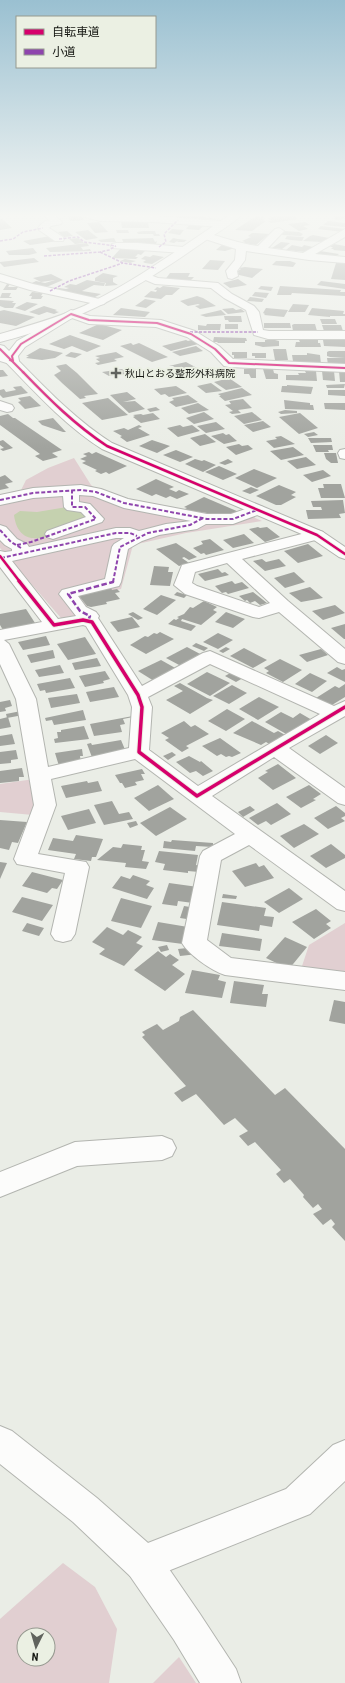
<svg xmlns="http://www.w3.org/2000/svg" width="345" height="1683" viewBox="0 0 345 1683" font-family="'Roboto Condensed','Noto Sans JP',sans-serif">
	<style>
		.green { fill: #e1cfd1; fill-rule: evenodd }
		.water { fill: #c5d1af }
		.building { fill: #a1a39e }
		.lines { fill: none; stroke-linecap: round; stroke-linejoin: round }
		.street-casing { stroke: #b3b5b0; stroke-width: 2 }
		.secondary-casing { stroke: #b3b5b0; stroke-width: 2 }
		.highway-casing { stroke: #b3b5b0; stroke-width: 2 }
		.street { fill: #fcfcfb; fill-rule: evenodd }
		.secondary { fill: #fcfcfb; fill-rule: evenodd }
		.highway { fill: #fcfcfb; fill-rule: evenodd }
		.quiet-far2 { stroke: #8e44ad; stroke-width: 1.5; stroke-dasharray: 3 1.5; stroke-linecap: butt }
		.quiet-far1 { stroke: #8e44ad; stroke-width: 2; stroke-dasharray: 4 2; stroke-linecap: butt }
		.quiet { stroke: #8e44ad; stroke-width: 2.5; stroke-dasharray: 5.5 2.5; stroke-linecap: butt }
		.cycleway-far2-casing { stroke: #ebf0e3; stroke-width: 3.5 }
		.cycleway-far1-casing { stroke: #ebf0e3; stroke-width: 4 }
		.cycleway-casing { stroke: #ebf0e3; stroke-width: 5.5 }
		.cycleway-far2 { stroke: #d6006c; stroke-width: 2 }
		.cycleway-far1 { stroke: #d6006c; stroke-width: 2.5 }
		.cycleway { stroke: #d6006c; stroke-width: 3.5 }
		.poi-dot { fill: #60635d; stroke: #ebf0e3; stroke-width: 1.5 }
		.labels { text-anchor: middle; stroke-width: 4; stroke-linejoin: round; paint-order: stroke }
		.far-poi-label { font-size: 10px; fill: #161813; stroke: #ebf0e3; text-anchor: start }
	</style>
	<rect width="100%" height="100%" fill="#eaede6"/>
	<g class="green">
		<polygon points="74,458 91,485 106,497 218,518 242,512 262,521 186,533 133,545 121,589 81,598 92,613 61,618 0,548 0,498 20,492 26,480 48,468"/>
		<polygon points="34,779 33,815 0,812 0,784"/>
		<polygon points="345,923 345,975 301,969 309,945"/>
		<path d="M63 1563 95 1587 117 1629 109 1683H0V1619ZM24 1635H48V1659H24Z"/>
		<polygon points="179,1657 196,1683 153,1683"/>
	</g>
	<path class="water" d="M73 506 94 516C71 527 20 561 14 515L20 511 37 512Z"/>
	<g class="building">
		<polygon points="133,214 154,214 152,218 132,216"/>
		<polygon points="158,214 170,214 167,219 155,218"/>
		<polygon points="179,214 204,215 203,217 213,218 211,221 173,219"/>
		<polygon points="289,214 298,219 271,223 268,221 272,221 267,218"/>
		<polygon points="340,214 345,215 345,217 340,220 333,219"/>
		<polygon points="82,215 84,220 76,221 70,221 68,216"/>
		<polygon points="256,216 262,217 264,218 262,219 265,219 263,220 266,221 252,231 235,230"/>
		<polygon points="0,219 2,219 12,228 0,230"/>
		<polygon points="132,221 148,222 149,228 122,228 121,222 132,222"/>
		<polygon points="328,221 345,223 345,227 323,225"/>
		<polygon points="99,222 108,232 95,233 87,223"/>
		<polygon points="305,222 310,225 303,226 308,229 299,231 288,224"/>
		<polygon points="191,223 204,225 199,230 186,229"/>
		<polygon points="321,226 345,229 345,230 343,232 318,229"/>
		<polygon points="172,229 184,230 180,235 168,233"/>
		<polygon points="88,230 98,238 86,240 75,232"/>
		<polygon points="116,230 128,230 129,233 117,233"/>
		<polygon points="67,231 73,236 64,237 58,232"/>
		<polygon points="143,231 155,231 156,234 159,234 160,236 154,236 153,234 138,234 137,232"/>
		<polygon points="284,231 299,232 303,234 301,236 282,235"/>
		<polygon points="252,233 256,233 269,234 256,245 244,243 245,242 242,241 251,237 248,236"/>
		<polygon points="313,235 329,238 323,242 303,241 310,236"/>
		<polygon points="50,236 58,241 30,245 23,241"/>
		<polygon points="287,236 304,237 302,241 291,240 285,239"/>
		<polygon points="78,238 84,243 75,244 69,239"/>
		<polygon points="114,238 116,242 101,242 98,240"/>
		<polygon points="153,238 155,242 157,241 156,244 158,244 156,246 124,244 122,239"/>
		<polygon points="173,238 178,239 187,240 184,242 177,242 179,240 174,243 169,242"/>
		<polygon points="281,242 290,243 282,249 272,248"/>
		<polygon points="87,243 89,246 81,247 83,250 90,249 91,251 50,252 46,248"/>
		<polygon points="224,243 235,248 225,251 216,250"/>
		<polygon points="334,244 345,246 345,251 333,250 334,249 331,249 333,247 330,247"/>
		<polygon points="292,245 302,247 304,245 313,247 306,252 286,250"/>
		<polygon points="33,248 37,253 29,255 9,255 6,251"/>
		<polygon points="121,248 131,250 154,249 151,251 145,251 141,255 138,254 135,257 138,257 136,259 112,258"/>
		<polygon points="320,251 339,254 335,257 316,254"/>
		<polygon points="153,255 164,257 152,264 145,263 143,262 146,260 141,259 145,256 150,257"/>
		<polygon points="34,258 39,262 4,267 0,263 0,262"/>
		<polygon points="125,259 136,261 130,263 120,261"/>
		<polygon points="210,260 225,261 218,270 202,269"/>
		<polygon points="276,261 290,261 296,263 293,267 272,265"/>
		<polygon points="340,261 345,262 345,280 331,279 336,263"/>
		<polygon points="245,267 263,269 252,278 235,274 239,272 236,272 241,269 239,268"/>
		<polygon points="103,273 118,276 113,278 113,282 118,285 105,286 106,283 95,281 95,278"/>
		<polygon points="170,273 190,273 188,277 194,277 189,282 164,281"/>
		<polygon points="51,274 63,280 44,288 30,284 36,281 45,283 55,280 41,282 33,278"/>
		<polygon points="238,279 247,285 230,288 223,283"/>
		<polygon points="87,280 105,283 104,286 94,285 82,291 101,294 93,298 55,290 59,288 66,289 69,288 64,287 70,284 76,285"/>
		<polygon points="321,281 345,284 345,289 317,285"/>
		<polygon points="7,284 10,284 8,287 18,287 16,290 3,290"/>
		<polygon points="163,286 180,288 172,295 166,295 161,299 144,297 151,291 156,292 157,290 154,290 157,287 160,288"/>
		<polygon points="261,286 273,287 271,291 258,289"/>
		<polygon points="280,286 341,290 340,292 345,292 345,296 292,293 291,295 277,295"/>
		<polygon points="32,292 43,293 41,296 43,296 41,299 31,299 32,296 29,296"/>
		<polygon points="255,292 269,293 266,298 252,296"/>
		<polygon points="2,293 11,293 9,297 12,297 11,298 0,298"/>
		<polygon points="197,296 203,298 216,306 200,309 195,306 200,305 198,304 188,306 180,301"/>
		<polygon points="250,297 264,299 262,302 247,301"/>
		<polygon points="145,299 156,301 146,308 135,306"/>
		<polygon points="0,300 14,301 12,303 16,303 13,308 5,308 0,306"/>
		<polygon points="27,302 38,304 25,311 15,308"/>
		<polygon points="293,304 309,305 305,312 288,312"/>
		<polygon points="44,306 57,310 55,311 59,312 54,314 47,312 39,315 29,312"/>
		<polygon points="121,308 150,312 145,317 113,315"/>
		<polygon points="233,308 236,310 241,309 245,312 228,314 222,309"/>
		<polygon points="266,308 288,310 284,317 264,315 265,314 263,313"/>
		<polygon points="312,308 344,311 343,314 345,314 345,316 330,316 330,317 308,315"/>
		<polygon points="4,310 35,317 16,326 0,323 0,311"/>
		<polygon points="221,310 226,315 206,317 200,315"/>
		<polygon points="224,316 241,316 242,322 229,322 228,320 225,320"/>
		<polygon points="320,319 335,319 337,324 322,324"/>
		<polygon points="264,323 290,323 291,328 264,328"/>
		<polygon points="99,324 122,330 103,340 79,333"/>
		<polygon points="207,324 221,324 220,330 198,330 198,325 206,326"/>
		<rect x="225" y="324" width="13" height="5"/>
		<polygon points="294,324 315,324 317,331 293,331 292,325"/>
		<polygon points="322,325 341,325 343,331 324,331"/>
		<polygon points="70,335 101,346 87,352 72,346 64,349 49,344"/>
		<polygon points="214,337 246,338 247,341 245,341 245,343 218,343 217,342 213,342"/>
		<polygon points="195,339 202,343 171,351 162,346 186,340 188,341"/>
		<polygon points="302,339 318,339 318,343 320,343 321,347 295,347 296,342 300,342 299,340"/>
		<polygon points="265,340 275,340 279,341 279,346 263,347 255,345 255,342 265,342"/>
		<polygon points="323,340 345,340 345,347 324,346"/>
		<polygon points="131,343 133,345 139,343 168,357 152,362 120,346"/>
		<polygon points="196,346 203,351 180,356 172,352"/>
		<polygon points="40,348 63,353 55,358 42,360 26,358 29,356 26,356"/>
		<polygon points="273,349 286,349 288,360 275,360"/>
		<polygon points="329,351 345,351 345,358 330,357 327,356 327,352"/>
		<polygon points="71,352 82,354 75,358 65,356"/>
		<polygon points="116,352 124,357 114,359 117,361 98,365 95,363 100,362 96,359 100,358 95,356"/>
		<polygon points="232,352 247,352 247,358 234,358 234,355 232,355"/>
		<polygon points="252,353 266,353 266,358 255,358 255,356 252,356"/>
		<polygon points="307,353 320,355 321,364 300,363 299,361 293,361 292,355 307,355"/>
		<polygon points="327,358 345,358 345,366 328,365"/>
		<polygon points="186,362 197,368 180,371 173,366 169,366"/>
		<polygon points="66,364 77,373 98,394 84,396 86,398 80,399 62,383 54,375 61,371 56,366"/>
		<polygon points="122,369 128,374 109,376 102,372"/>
		<polygon points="244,369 256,369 256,378 251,378 249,374 244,374"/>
		<polygon points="263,369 273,369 274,373 278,374 278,379 266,379"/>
		<polygon points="0,370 3,370 8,376 0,377"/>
		<polygon points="305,371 316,371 317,381 286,380 286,375 299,375 298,373 306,373"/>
		<polygon points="322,371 334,371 335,381 323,380"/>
		<polygon points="339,371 345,371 345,382 340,382"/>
		<polygon points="229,378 242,387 226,390 214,382"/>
		<polygon points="211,383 222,391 206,393 197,386"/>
		<polygon points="345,384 344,388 327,388 326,385"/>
		<polygon points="287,385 313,387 311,394 281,392 282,386 287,386"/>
		<polygon points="21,386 28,393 3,398 0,395 0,390 4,389 6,392 16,390 13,387"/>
		<polygon points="176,386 187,393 169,397 165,394 161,395 154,389"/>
		<polygon points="242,388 252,395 225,401 219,396 221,396 218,394"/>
		<polygon points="328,390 345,390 345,396 328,395"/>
		<polygon points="127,392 136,399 123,402 135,401 145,409 129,413 110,395"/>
		<polygon points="188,395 198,402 176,407 169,402 174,400 172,398"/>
		<polygon points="30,396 41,406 25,409 18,402 21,401 18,398"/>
		<polygon points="108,398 128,415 102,420 82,403"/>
		<polygon points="243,399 252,408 238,410 241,413 232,414 229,412 233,411 225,405 231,404 229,401"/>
		<polygon points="284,400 310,403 310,405 313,405 314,410 285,409"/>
		<polygon points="198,403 209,410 189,414 181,408"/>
		<polygon points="324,403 345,403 345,410 325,409"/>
		<polygon points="156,407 160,410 150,412 147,409"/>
		<polygon points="285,410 297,411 297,413 281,414 278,412"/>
		<polygon points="204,412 214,419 194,424 186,418"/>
		<polygon points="252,412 262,420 244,424 234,416"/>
		<polygon points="153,413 160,419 141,423 133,417 135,416 133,415 141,414 143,415"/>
		<polygon points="300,413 318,428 299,434 279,417"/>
		<polygon points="8,414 13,418 15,418 62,450 52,453 58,457 43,461 35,456 40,454 0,425 0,416"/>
		<polygon points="53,418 66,432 63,432 42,425 38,421"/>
		<polygon points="263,421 271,427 253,432 244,425"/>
		<polygon points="216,422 225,429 206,433 197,426"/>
		<polygon points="139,425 142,427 138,428 150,435 127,442 120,437 122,436 113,431 124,428 128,430"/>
		<polygon points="180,425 183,427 192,425 200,431 178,437 167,428"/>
		<polygon points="314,432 318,435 308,437 304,434"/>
		<polygon points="223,433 226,435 229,434 237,441 224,444 211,436"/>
		<polygon points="205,434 216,442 200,446 190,438"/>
		<polygon points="281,436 295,444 274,448 266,441 277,439 275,437"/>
		<polygon points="308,438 331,438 332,442 311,443"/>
		<polygon points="3,440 13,448 3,451 0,449 4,448 0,445 0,441"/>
		<polygon points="152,440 170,446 157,453 139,446"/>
		<polygon points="239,444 242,446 248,445 253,449 236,455 226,447"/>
		<polygon points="313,445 332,445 333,450 328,450 329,452 316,452"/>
		<polygon points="293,447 304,455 281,460 270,451"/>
		<polygon points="176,450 193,457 180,462 163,455"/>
		<polygon points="89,452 92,454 96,452 127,466 109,474 106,472 101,474 95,471 97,470 82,463 86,461 80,459 87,456 83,454"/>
		<polygon points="324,453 336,453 338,463 331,463 326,459"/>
		<polygon points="306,457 316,465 297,469 287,461"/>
		<polygon points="195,459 202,461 204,460 216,465 203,472 185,464"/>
		<polygon points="228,459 233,462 225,465 219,463"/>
		<polygon points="219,466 237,474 223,480 205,472"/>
		<polygon points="254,469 277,478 257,488 235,478"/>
		<polygon points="323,470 331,476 312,482 303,475"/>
		<polygon points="5,475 13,482 5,484 9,488 0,490 0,477"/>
		<polygon points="156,479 174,487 169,489 176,492 179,490 189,494 177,499 170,496 166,498 156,494 152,496 136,489"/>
		<polygon points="323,484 341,484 345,498 321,498 318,488 324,488"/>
		<polygon points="279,485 296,492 291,495 296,497 281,505 276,505 256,496"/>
		<polygon points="251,487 259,490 250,494 242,491"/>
		<polygon points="204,497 239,512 231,516 183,510 187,508 184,507"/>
		<polygon points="343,500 345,513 339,514 341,518 308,519 306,510 322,510 321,507 313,507 311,501"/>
		<polygon points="258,527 260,528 267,527 280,537 265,542 249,529"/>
		<polygon points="244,534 254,543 233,548 223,540"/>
		<polygon points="210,539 224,550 206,555 204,553 201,554 193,548 203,544 201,541"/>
		<polygon points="176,543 197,557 189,560 184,557 182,558 189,563 179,566 156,549"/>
		<polygon points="308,544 323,556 298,563 284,551"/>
		<polygon points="262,559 266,562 279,559 286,566 265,571 253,561"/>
		<polygon points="154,566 169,567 168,572 173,572 170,586 150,585"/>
		<polygon points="218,569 222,573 225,572 229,575 205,581 198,574"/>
		<polygon points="294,572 305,582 285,588 274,578"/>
		<polygon points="232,581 235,584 242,582 249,588 228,594 226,592 222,593 215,586"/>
		<polygon points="310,587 323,598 301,602 289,593"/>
		<polygon points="111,588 112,590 117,589 120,592 115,593 120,599 106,602 107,604 91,607 87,606 79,596"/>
		<polygon points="177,592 187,595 184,598 174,595"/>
		<polygon points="253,592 267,603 260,605 255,601 250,603 247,600 245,601 239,596"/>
		<polygon points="161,595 176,600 157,615 143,609"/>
		<polygon points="204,601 217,607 213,610 217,612 201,625 182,619 181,621 196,626 191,631 168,624 174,619 176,620 179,618 177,617 184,614 190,607 193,608"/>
		<polygon points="335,605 345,613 323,620 312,611"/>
		<polygon points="26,609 35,623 3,630 0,625 0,614"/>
		<polygon points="133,612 143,618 138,620 128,614"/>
		<polygon points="226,612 245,619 233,628 215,622"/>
		<polygon points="132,617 140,627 118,632 110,622"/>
		<polygon points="345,624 345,639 344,639 331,628"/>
		<polygon points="160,632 174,639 146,654 130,645 145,636 148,637 154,633 157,634"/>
		<polygon points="218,633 233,640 218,649 203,642"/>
		<polygon points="46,636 50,645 23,650 18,642"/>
		<polygon points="85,637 96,654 68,660 57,644"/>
		<polygon points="196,643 208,648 204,651 192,646"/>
		<polygon points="187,647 202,655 181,666 166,658"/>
		<polygon points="226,647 230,649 223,653 219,651"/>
		<polygon points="244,648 267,660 253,668 230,656"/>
		<polygon points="321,649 328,655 307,662 299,655"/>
		<polygon points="53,650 55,658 31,663 27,655"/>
		<polygon points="97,658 101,666 75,670 72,663"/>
		<polygon points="280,659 302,670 283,682 266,673 269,671 264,668"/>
		<polygon points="161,660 177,669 154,681 138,671"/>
		<polygon points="60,665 64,673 39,677 35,670"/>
		<polygon points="337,667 342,670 345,669 345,682 327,673"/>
		<polygon points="105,671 110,679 103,681 104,683 85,687 79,676"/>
		<polygon points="207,672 230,683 210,696 187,684"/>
		<polygon points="232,672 243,678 236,682 225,676"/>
		<polygon points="310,673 327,681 312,692 295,684"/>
		<polygon points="70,678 75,688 46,693 45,690 40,691 37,684"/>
		<polygon points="180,683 207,698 213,700 190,714 166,700 183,691 174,686"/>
		<polygon points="345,684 345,697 332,705 316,698 335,686 339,688"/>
		<polygon points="232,685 247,693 229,704 213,696"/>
		<polygon points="114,687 119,697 90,702 86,692"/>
		<polygon points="77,694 80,703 51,708 48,698"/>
		<polygon points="259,697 279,707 258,720 239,709"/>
		<polygon points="10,700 12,706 5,708 6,711 0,712 0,702"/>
		<polygon points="227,709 245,719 226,731 208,721"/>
		<polygon points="83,710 86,720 54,725 52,720 46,721 45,718"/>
		<polygon points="21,711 23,715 7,718 6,714"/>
		<polygon points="281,712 293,718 300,713 312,720 288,735 265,722"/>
		<polygon points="133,716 133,717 123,719 125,724 120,725 122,732 94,736 90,724"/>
		<polygon points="8,717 11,727 0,729 0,719"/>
		<polygon points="184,721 191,727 195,725 209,734 186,746 189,748 182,752 165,740 169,738 161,733"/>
		<polygon points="252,721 274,733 278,731 287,736 271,745 266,742 261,745 233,733"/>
		<polygon points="84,726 89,739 55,743 54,739 58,738 57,732 61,732 61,730"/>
		<polygon points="12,734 15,744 0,746 0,736"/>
		<polygon points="326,735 338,743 320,754 308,746"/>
		<polygon points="220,738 241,753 232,757 229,756 226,757 221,754 217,756 202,746"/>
		<polygon points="121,740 126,752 93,760 87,744 91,743 92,745"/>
		<polygon points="82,749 83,756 80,756 81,763 59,766 55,753"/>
		<polygon points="16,750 18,759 11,760 11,763 0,764 0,752"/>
		<polygon points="172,752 176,755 168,760 163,756"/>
		<polygon points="189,756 200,762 201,761 213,771 203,776 196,771 190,773 176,762"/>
		<polygon points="278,764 296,778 273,790 258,778 268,772 265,771"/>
		<polygon points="22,768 24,777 19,777 19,781 0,783 0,771"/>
		<polygon points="142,769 145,774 141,774 144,780 135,782 137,785 125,788 122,783 120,783 115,775"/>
		<polygon points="87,781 88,783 98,781 102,791 66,798 61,786"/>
		<polygon points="158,785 174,799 149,811 134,798"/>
		<polygon points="309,785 321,794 313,799 316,800 301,808 286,797"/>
		<polygon points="112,801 119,814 129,812 133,819 104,825 94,805"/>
		<polygon points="277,803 291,814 271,825 266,821 258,825 249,818"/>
		<polygon points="250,806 255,810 243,817 238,812"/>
		<polygon points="336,806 345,813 345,816 341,818 345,821 328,829 314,818"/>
		<polygon points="170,807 187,819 156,836 140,823"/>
		<polygon points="89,809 96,823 68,830 61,816"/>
		<polygon points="0,820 27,822 18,843 12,842 9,850 0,848"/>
		<polygon points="136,821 138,825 130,828 127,823"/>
		<polygon points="304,824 319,834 294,848 280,836"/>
		<polygon points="76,835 103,839 96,857 92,857 91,861 74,859 76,854 48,850 53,838 73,841"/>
		<polygon points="172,840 213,843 213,847 196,846 195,851 163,848 164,841 171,842"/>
		<polygon points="123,844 142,846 141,850 145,850 142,861 149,862 146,869 125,867 126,863 97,860 113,847 121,848"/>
		<polygon points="331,844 345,855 345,858 326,868 310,856"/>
		<polygon points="159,851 198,855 196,865 200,866 199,872 188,871 188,873 163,870 165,864 155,862"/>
		<polygon points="0,862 7,863 0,879"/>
		<polygon points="256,863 259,867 264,865 274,878 245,887 232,871"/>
		<polygon points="32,872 63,880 57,889 52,888 47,893 22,886"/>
		<polygon points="133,875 150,881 146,885 154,888 147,899 112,888 121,876 130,879"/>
		<polygon points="169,883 198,887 193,903 178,901 177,906 162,904"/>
		<polygon points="289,888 303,899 279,913 264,902"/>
		<polygon points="223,894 237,896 236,899 222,898"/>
		<polygon points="22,897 53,905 42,921 12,912"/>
		<polygon points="121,898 152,906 141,928 111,921"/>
		<polygon points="222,902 266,908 264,916 274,917 272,927 260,925 259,931 217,925"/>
		<polygon points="184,906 196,908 193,920 180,918"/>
		<polygon points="316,909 331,921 326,924 331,928 314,939 292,922"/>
		<polygon points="158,922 188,927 183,944 152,940"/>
		<polygon points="27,923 44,928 39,936 22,931"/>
		<polygon points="107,927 123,935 128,930 142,937 136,943 143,946 124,966 99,954 105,949 92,942"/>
		<polygon points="222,933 262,939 260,951 219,946"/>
		<polygon points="285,937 307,947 289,969 266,958"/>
		<polygon points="167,945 169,950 161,952 158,947"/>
		<polygon points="196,947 198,954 180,956 178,949"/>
		<polygon points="158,951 166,957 170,954 179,960 172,965 185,974 165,991 134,970"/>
		<polygon points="192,970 220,975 218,980 226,982 222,998 185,993"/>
		<polygon points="234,981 264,985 262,994 268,994 266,1007 230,1003"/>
		<polygon points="334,1000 345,1002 345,1024 329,1021"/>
		<polygon points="193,1010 275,1095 285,1088 345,1149 345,1241 332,1227 335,1224 331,1219 323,1225 313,1214 322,1209 318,1204 313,1208 303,1197 304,1195 290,1179 284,1183 276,1174 281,1170 255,1142 248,1146 239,1136 248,1131 235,1118 224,1125 196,1094 182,1102 174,1093 186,1086 142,1037 145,1035 142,1032 157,1024 163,1030 179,1021 180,1017"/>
	</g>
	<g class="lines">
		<g class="street-casing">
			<g id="street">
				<path d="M43 214H54L62 222 61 224 51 226 49 228 63 237 64 239 63 241H55L39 230 38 228C41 224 44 221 49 220Z"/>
				<polygon points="79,214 153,216 221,221 226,224 221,227 153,222 100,221 81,216"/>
				<path d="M279 228 284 231 268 248 303 253 345 229V237L315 254 345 257V263L309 260 246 251 245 260 237 271 238 276 232 279 228 278 226 271 235 260 236 249 202 238 201 236 206 233C223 237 240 244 258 246L275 229Z"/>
				<polygon points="116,243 138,243 183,247 188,250 183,253 112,248 111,246 112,244"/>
				<polygon points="145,273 158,278 218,283 232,294 254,306 259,312 263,330 269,331 345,331 345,339 268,339 254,335 246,310 224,298 211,288 155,284 141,278 139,276"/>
				<polygon points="0,274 33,284 104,300 106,302 104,304 100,305 30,290 0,281"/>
				<polygon points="71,310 90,316 161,320 195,331 219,346 233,359 345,364 345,372 229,367 224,366 211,352 187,337 156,327 89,324 72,318 25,347 18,356 19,361 17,364 13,365 0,361 0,353 6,355 17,341"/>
				<polygon points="0,401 12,405 14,408 12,411 7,412 0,410"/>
				<polygon points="345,449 345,459 340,458 338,453 340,450"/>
				<path d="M81 485 101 489 128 499 207 514H231L257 505 263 507 265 510 263 513 233 524H206L197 529 159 535 142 541 128 549 121 582 119 586 78 596 86 607 96 612 99 616 98 618 142 686 203 653 210 651 334 706 345 701V716L289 748 345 788V805L338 803 274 757 212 796 345 891V911L337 909 249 845 221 860 207 940 231 958 345 972V990L225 975C212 971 189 955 182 943L200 856 203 851 235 834 135 759 51 779 56 805 38 854 86 862 89 867 75 934 71 940 63 942 55 940 51 934 65 873 17 864 14 859 34 805 16 699 0 664V630L42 622 0 567V551L5 552 12 551V549L5 545 0 540V525L6 527 17 539 27 544 29 547 116 528H130L139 531 166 524 191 521 124 508 93 496 79 495V502L90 504 104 519 102 522 53 539 47 537 45 534 47 531 86 517 81 512 67 510 64 507 63 496 33 498 0 505V495L33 488ZM116 538H124L114 544 112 547 105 579 62 590 59 594 76 616 58 619 12 561ZM83 625 86 626 128 695 132 707 129 748 48 767 36 699 9 644 4 640ZM210 664 320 714 198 786 149 750 152 707 148 697Z"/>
				<path d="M317 530 323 532 325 535 323 538 242 559 288 601 345 649V664L338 662 279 612 259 618 253 617 185 594 174 585 182 565ZM227 563 270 603 259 607 197 586 192 583 195 572Z"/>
				<polygon points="162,1136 172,1140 176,1148 172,1156 162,1160 77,1166 0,1197 0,1172 75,1142"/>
				<polygon points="345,1440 345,1481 310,1514 143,1581 130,1576 125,1563 130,1550 286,1489 333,1445"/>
			</g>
		</g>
		<g class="secondary-casing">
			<g id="secondary">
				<path d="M0 345 4 346C39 381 71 417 112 443L323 532 345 547V559L339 557 311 538 102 449C63 424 32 389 0 356Z"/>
				<polygon points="0,1426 12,1431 97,1498 156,1550 200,1614 236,1669 241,1683 200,1683 174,1640 130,1576 73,1522 0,1464"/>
			</g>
		</g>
		<g class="highway-casing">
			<path id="highway" d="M231 214H242C235 223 213 235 202 243 136 289 80 322 0 342V334C28 326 57 318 84 306 136 281 183 246 231 214Z"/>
		</g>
		<use href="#street" class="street"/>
		<use href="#secondary" class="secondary"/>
		<use href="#highway" class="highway"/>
		<g class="quiet-far2">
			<polyline points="59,239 78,237 84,242 116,246"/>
			<polyline points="0,241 13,239 23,232 43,228"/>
			<polyline points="159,247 166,242 164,234 178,220"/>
			<polyline points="100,252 123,263 156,268"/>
			<polyline points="44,256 100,252 109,250 116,246"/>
			<polyline points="50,291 69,281 123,263"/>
			<polyline points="190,332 258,332"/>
		</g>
		<g class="quiet-far1">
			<polyline points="0,500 33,493 81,490 96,492 124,503 207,519 233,519 257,510"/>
			<polyline points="0,530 11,542 21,548"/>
			<polyline points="17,545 31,542 96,519 85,507 72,507 72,490"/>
			<polyline points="1,558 116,533 130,533 137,536"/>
			<polyline points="113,582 120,547 148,533 190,525 203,518"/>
		</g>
		<polyline class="quiet" points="88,621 90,616 80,611 68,594 113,582 113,581"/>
		<g class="cycleway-far2-casing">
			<g id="cycleway-far2">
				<polyline points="0,349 24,373"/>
				<polyline points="10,360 13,361 12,356 21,344 71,314 89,320 157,323 191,334 215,349 229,363 345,368"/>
			</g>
		</g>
		<g class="cycleway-far1-casing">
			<g id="cycleway-far1">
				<path d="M23 372C49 399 75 425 107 446L317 535 345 554"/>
				<polyline points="0,556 20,582"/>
			</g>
		</g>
		<g class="cycleway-casing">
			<polyline id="cycleway" points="19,581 54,625 83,620 92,622 138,695 142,707 139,752 197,796 345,707"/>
		</g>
		<use href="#cycleway-far2" class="cycleway-far2"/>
		<use href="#cycleway-far1" class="cycleway-far1"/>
		<use href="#cycleway" class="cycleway"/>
	</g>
	<linearGradient id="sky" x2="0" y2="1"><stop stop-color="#9ac0d1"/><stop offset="0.48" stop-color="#f6f7f4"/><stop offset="1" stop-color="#f6f7f4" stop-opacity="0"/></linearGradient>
	<rect width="345" height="449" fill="url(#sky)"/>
	<path class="poi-dot" d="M114 367h4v4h4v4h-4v4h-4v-4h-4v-4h4z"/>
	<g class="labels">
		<g class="far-poi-label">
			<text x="125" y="377">秋山とおる整形外科病院</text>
		</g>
	</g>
	<rect x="16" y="16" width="140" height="52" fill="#ebf0e3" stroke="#969a90"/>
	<rect x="24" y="29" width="20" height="6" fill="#d6006c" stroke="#969a90"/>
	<text x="52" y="36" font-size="12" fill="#161813">自転車道</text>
	<rect x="24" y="49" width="20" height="6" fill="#8e44ad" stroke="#969a90"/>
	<text x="52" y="56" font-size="12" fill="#161813">小道</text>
	<g transform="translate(36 1647) rotate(185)"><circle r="19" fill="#ebf0e3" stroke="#969a90"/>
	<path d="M0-3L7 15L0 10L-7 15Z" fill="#60635d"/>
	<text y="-6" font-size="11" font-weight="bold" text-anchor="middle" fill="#161813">N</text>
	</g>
</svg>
